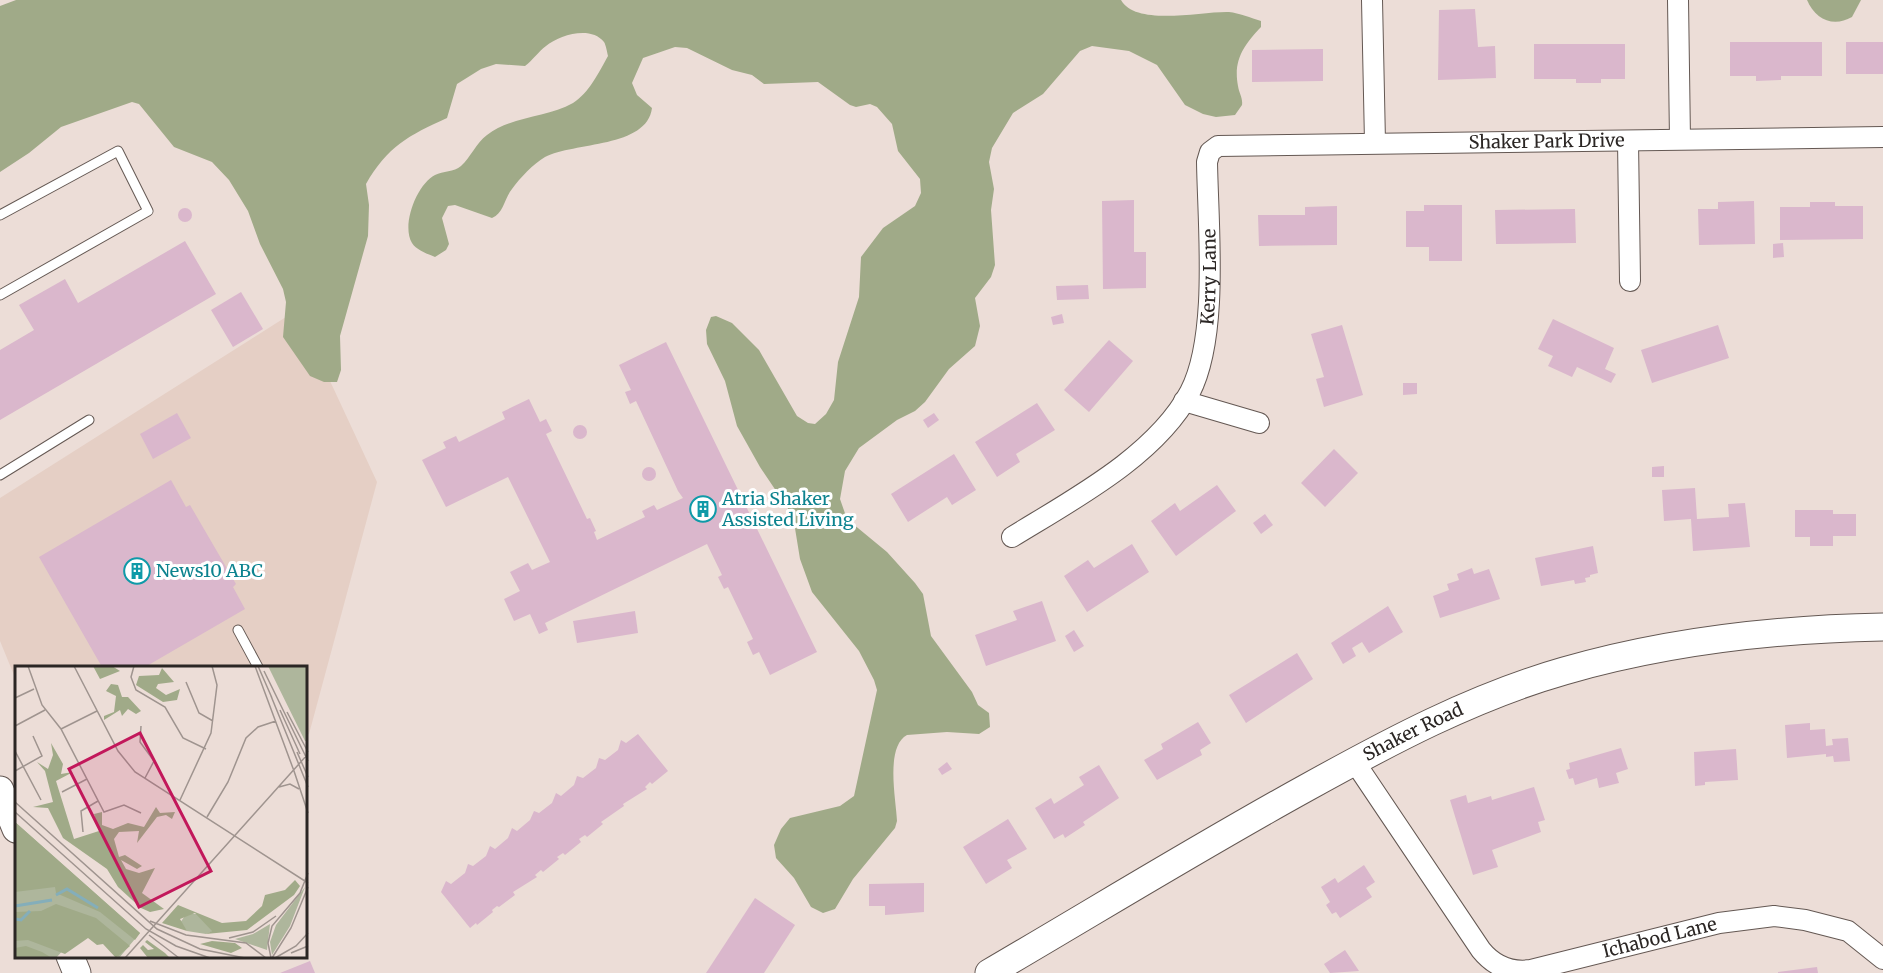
<svg xmlns="http://www.w3.org/2000/svg" width="1883" height="973" viewBox="0 0 1883 973" font-family="Merriweather,serif">
	<style>
		.built { fill: #e5cfc5 }
		.forest { fill: #a0aa88 }
		.building { fill: #dab7cc }
		.lines { fill: none; stroke-linecap: round; stroke-linejoin: round }
		.service-casing { stroke: #645853; stroke-width: 11 }
		.minor-casing { stroke: #645853; stroke-width: 22 }
		.secondary-casing { stroke: #645853; stroke-width: 29 }
		.service { stroke: #fff; stroke-width: 9 }
		.minor { stroke: #fff; stroke-width: 20 }
		.secondary { stroke: #fff; stroke-width: 27 }
		.labels { text-anchor: middle; stroke-width: 6; stroke-linejoin: round; paint-order: stroke }
		.street-label { font-size: 18px; fill: #2b2624; stroke: #fff }
		.culture-label { font-size: 18px; fill: #0d838f; stroke: #fff; text-anchor: start }
		.inset-river { fill: none; stroke: #84aeba; stroke-width: 3 }
		.inset-road { fill: none; stroke: #9f948f; stroke-width: 1.5 }
		.view { fill: #c2185b; fill-opacity: 0.15; stroke: #c2185b; stroke-width: 3 }
		.inset-edge { fill: none; stroke: #2b2624; stroke-width: 3 }
	</style>
	<rect width="100%" height="100%" fill="#ecddd7"/>
	<polygon class="built" points="297,310 377,482 309,734 306,736 306,667 16,667 16,680 0,641 0,498"/>
	<g class="forest">
		<path d="M16 0H1121C1136 27 1202 11 1229 12 1239 13 1251 18 1261 21V27C1244 45 1233 60 1238 86 1239 93 1243 98 1242 105L1235 115 1216 117 1203 114 1185 105 1157 65 1129 51 1092 46 1080 51 1043 94 1013 113 992 148 989 162 994 189 991 210 995 265 991 277 975 298 980 326 975 346 949 369 925 402 915 411 897 420 859 448 845 471 840 499 847 519 887 552 915 583 923 594 931 636 972 692 978 705 989 713 990 727 979 734 947 732 907 735C885 747 896 799 897 821L895 828 853 879 835 909 823 913 811 907 794 878 776 858 774 845 781 829 790 818 840 806 854 796 877 690 874 680 859 651 812 592 800 559 793 516 760 467 737 426 725 381 707 344 706 330 711 317 716 316 732 323 759 350 797 416 808 423 815 424 826 414 834 400 838 362 859 297 861 257 883 228 915 206 921 193 920 179 898 151 892 124 877 107 870 104 856 107 850 105 818 82 764 84 752 75 732 70 687 48 675 47 643 58 632 83 637 95 652 108C647 148 574 142 545 157 533 164 520 178 512 189 504 199 504 213 492 218L455 205 448 206 442 218 449 244 446 250 435 257C428 254 416 250 412 243 401 225 417 184 435 175 443 171 454 172 461 166 471 157 476 143 487 135 511 116 547 118 573 103 589 93 599 72 608 56 607 52 606 45 604 42 591 25 559 35 546 46 538 52 533 60 525 66L496 64 481 69 457 84 447 118C409 135 387 147 366 184L369 205 368 236 340 336 341 370 337 382H324L310 376 283 337 286 302 283 289 260 244 248 211 229 180 212 162 174 147 139 104 132 102 61 127 29 153 0 172V6Z"/>
		<path d="M1807 0H1861L1852 17C1833 28 1815 19 1807 0Z"/>
	</g>
	<g class="building">
		<polygon points="1475,9 1478,47 1495,46 1496,78 1438,80 1439,10"/>
		<polygon points="1730,42 1822,42 1822,76 1781,76 1781,80 1756,81 1756,76 1730,76"/>
		<rect x="1846" y="42" width="37" height="32"/>
		<polygon points="1534,44 1625,44 1625,79 1601,79 1601,83 1576,83 1576,79 1534,79"/>
		<polygon points="1323,49 1323,81 1252,82 1252,50"/>
		<polygon points="1134,200 1134,252 1146,252 1146,288 1103,289 1102,201"/>
		<polygon points="1754,201 1755,244 1699,245 1698,209 1718,209 1718,202"/>
		<polygon points="1810,202 1835,202 1835,206 1863,206 1863,239 1780,240 1780,207 1810,207"/>
		<polygon points="1424,205 1462,205 1462,261 1429,261 1429,247 1406,247 1406,211 1424,211"/>
		<polygon points="1337,206 1337,245 1259,246 1258,215 1305,215 1305,207"/>
		<circle cx="185" cy="215" r="7"/>
		<polygon points="1575,209 1576,243 1496,244 1495,210"/>
		<polygon points="185,241 216,294 0,420 0,350 34,330 19,305 65,279 78,303"/>
		<polygon points="1783,243 1784,257 1773,258 1773,244"/>
		<polygon points="1088,285 1089,299 1057,300 1056,286"/>
		<polygon points="241,292 263,329 233,347 211,310"/>
		<polygon points="1062,314 1064,323 1053,325 1051,317"/>
		<polygon points="1553,319 1614,348 1605,369 1616,374 1611,383 1577,367 1572,377 1548,366 1553,356 1538,349"/>
		<polygon points="1342,325 1363,395 1324,407 1316,379 1324,377 1311,334"/>
		<polygon points="1718,325 1729,358 1652,383 1641,350"/>
		<polygon points="1109,340 1133,361 1089,412 1064,390"/>
		<polygon points="666,342 817,652 770,675 759,652 753,655 747,642 753,639 728,587 724,589 718,577 722,575 707,544 545,623 548,630 539,634 530,614 514,621 504,599 520,591 510,572 528,563 532,570 550,562 508,477 446,507 422,460 446,448 443,442 456,436 459,442 505,419 502,412 529,399 540,422 546,419 552,431 546,434 587,519 590,518 596,531 594,532 597,540 645,517 642,511 654,505 657,510 683,498 678,491 636,401 630,404 625,392 631,390 619,365"/>
		<polygon points="1403,383 1417,383 1417,394 1403,395"/>
		<polygon points="1037,403 1055,430 1016,454 1020,462 997,477 975,442"/>
		<polygon points="177,413 191,438 153,459 140,434"/>
		<polygon points="934,413 939,420 928,428 923,420"/>
		<circle cx="580" cy="432" r="7"/>
		<polygon points="1334,449 1358,473 1325,507 1301,483"/>
		<polygon points="954,454 976,490 952,505 947,497 908,522 891,494"/>
		<polygon points="1664,466 1664,477 1652,477 1652,467"/>
		<circle cx="649" cy="474" r="7"/>
		<polygon points="171,480 186,507 190,505 236,584 233,587 245,609 145,667 102,667 39,557"/>
		<polygon points="1217,485 1236,511 1176,556 1151,521 1175,503 1180,511"/>
		<polygon points="1695,488 1697,519 1729,517 1728,504 1745,503 1750,547 1693,551 1691,519 1664,521 1662,490"/>
		<polygon points="1795,510 1833,510 1833,514 1856,514 1856,536 1833,536 1833,546 1810,546 1810,537 1795,537"/>
		<polygon points="1265,514 1273,525 1261,534 1253,523"/>
		<polygon points="1132,544 1149,572 1087,612 1064,576 1088,560 1094,568"/>
		<polygon points="1593,546 1598,573 1590,575 1590,577 1585,578 1586,582 1575,584 1574,580 1541,586 1535,558"/>
		<polygon points="1472,568 1474,574 1489,569 1500,599 1440,618 1433,596 1449,590 1447,584 1459,580 1457,574"/>
		<polygon points="1042,601 1056,641 986,666 975,635 1017,620 1013,611"/>
		<polygon points="1388,606 1403,632 1369,653 1362,642 1352,648 1356,656 1343,664 1331,643"/>
		<polygon points="635,611 638,633 577,643 573,621"/>
		<polygon points="1074,630 1084,646 1074,652 1065,636"/>
		<polygon points="1297,653 1313,679 1246,723 1229,695"/>
		<polygon points="1198,722 1211,743 1200,750 1202,755 1157,780 1144,760 1163,749 1161,744"/>
		<polygon points="1810,723 1810,730 1825,729 1826,746 1833,745 1832,739 1848,738 1850,761 1834,762 1833,756 1826,757 1826,754 1787,758 1785,725"/>
		<polygon points="638,734 668,771 652,784 650,782 645,787 647,789 623,804 624,806 601,822 603,824 587,837 585,835 579,839 581,842 565,855 563,853 557,857 559,859 543,872 541,870 535,875 537,877 513,892 515,895 499,907 497,906 492,910 493,912 477,925 476,923 470,928 441,892 446,881 451,884 465,873 468,864 473,866 486,856 490,846 495,849 508,838 512,828 517,831 530,820 534,811 539,813 552,803 556,793 561,796 574,785 577,776 583,778 596,768 599,758 605,760 618,750 621,740 626,743"/>
		<polygon points="1621,748 1628,769 1616,773 1619,783 1599,788 1597,778 1575,785 1573,778 1569,779 1566,770 1570,769 1569,763"/>
		<polygon points="1736,749 1738,780 1705,782 1705,785 1695,786 1694,752"/>
		<polygon points="947,762 952,769 942,775 938,769"/>
		<polygon points="1099,765 1119,798 1083,822 1085,825 1065,838 1063,834 1054,839 1035,808 1051,798 1054,804 1084,785 1079,777"/>
		<polygon points="1534,787 1545,820 1538,822 1541,832 1492,850 1498,867 1473,875 1450,800 1466,795 1468,803 1491,796 1492,800"/>
		<polygon points="1008,819 1027,849 1007,860 1012,868 986,884 963,847"/>
		<polygon points="1364,865 1375,882 1366,888 1372,897 1340,918 1336,912 1332,914 1326,905 1330,902 1321,887 1335,878 1338,883"/>
		<polygon points="924,883 924,912 885,915 885,906 869,906 869,884"/>
		<polygon points="755,898 795,925 764,973 706,973"/>
		<polygon points="1345,950 1359,971 1330,973 1324,964"/>
		<polygon points="310,961 315,973 280,973"/>
		<polygon points="1817,967 1818,973 1778,973 1778,972"/>
	</g>
	<g class="lines">
		<g class="service-casing">
			<g id="service">
				<polyline points="0,215 118,151 148,211 0,295"/>
				<polyline points="0,475 89,420"/>
				<polyline points="238,630 258,667"/>
			</g>
		</g>
		<g class="minor-casing">
			<g id="minor">
				<polyline points="1372,0 1375,142"/>
				<polyline points="1678,0 1680,139"/>
				<polyline points="1628,141 1630,281"/>
				<polyline points="1184,401 1259,423"/>
				<path id="s1" d="M1012 537C1072 500 1156 456 1190 392 1219 336 1208 226 1207 162L1210 152 1218 146 1883 137"/>
				<path id="s2" d="M1354 761 1481 950C1494 966 1510 973 1531 970L1719 923 1774 916 1805 920 1848 931 1883 959"/>
			</g>
		</g>
		<g class="secondary-casing">
			<g id="secondary">
				<polyline points="0,790 16,829"/>
				<polyline points="70,956 77,973"/>
				<path id="s3" d="M989 973C1095 911 1199 847 1306 788 1389 742 1473 697 1564 671 1668 641 1775 629 1883 627"/>
			</g>
		</g>
		<use href="#service" class="service"/>
		<use href="#minor" class="minor"/>
		<use href="#secondary" class="secondary"/>
	</g>
	<defs>
		<g id="building-ring" transform="scale(1.35)"><circle r="9.5" fill="#fff" stroke="#0f9aa8" stroke-width="1.5"/><path d="M-4-6H4V6H1V3H-1V6H-4ZM-2.5-4.3h1.7v1.8h-1.7ZM.8-4.3h1.7v1.8H.8ZM-2.5-1h1.7V.8h-1.7ZM.8-1h1.7V.8H.8Z" fill="#0f9aa8"/></g>
	</defs>
	<g fill-rule="evenodd">
		<use href="#building-ring" x="703" y="509"/>
		<use href="#building-ring" x="137" y="571"/>
	</g>
	<g class="labels">
		<g class="street-label">
			<text dy="6" stroke="none"><textPath href="#s1" startOffset="814">Shaker Park Drive</textPath></text>
			<text dy="6" stroke="none"><textPath href="#s1" startOffset="350">Kerry Lane</textPath></text>
			<text dy="6" stroke="none"><textPath href="#s3" startOffset="488">Shaker Road</textPath></text>
			<text dy="6" stroke="none"><textPath href="#s2" startOffset="417">Ichabod Lane</textPath></text>
		</g>
		<g class="culture-label">
			<text x="722" y="505">Atria Shaker<tspan x="722" dy="21">Assisted Living</tspan></text>
			<text x="156" y="577">News10 ABC</text>
		</g>
	</g>
	<g transform="translate(15 666)">
		<rect width="292" height="292" fill="#ecddd7"/>
		<path d="M253 0H292V75H290ZM0 156 125 267 104 292 83 269 61 270 41 292H0ZM290 221 275 260 257 289 255 276 261 259ZM171 248H184L198 265 191 268 172 265 165 257ZM255 258 252 284 220 273 238 268Z" fill="#aeb69c"/>
		<path d="M78 0H97L105 5 85 13ZM147 2 159 16 143 18 141 22 151 29 165 23 162 34 148 36 121 19 124 10 144 9ZM96 18 103 19 107 31H113L126 45 121 48 113 43 107 50 105 44 89 54V50L99 46 101 30 91 25ZM36 77 48 98 46 108 58 106 41 115 59 173 84 165 79 148 87 146V159L98 163 113 157 129 161 141 141 145 147 160 146 157 153 151 149 142 151 122 177 124 165 104 166 99 173 104 191 110 189 127 200 122 203 106 194 111 203 124 207 140 202 127 227 149 243 135 246 126 242 103 221 92 203 48 172 33 142 18 141 38 136 30 105 22 96 33 103 38 89ZM0 156 125 267 120 274 85 246 41 227 40 221 0 226ZM280 214 285 220 279 229 232 264 191 268 197 265 180 247 165 253 172 265 147 257 163 239 207 257 231 255 247 240 250 229 270 224ZM41 238 81 252 115 280 101 292 88 278 82 279 73 272 50 288 13 274 0 275V246L26 245ZM132 274 150 287 155 292H133L125 282 128 279 133 284 139 283 130 276ZM197 275 220 277 227 282 216 287 185 278ZM11 280 27 286 37 292H0V282Z" fill="#a0aa88"/>
		<path class="inset-river" d="M41 229 52 223 83 242M0 240 37 234M0 253 6 254 15 245"/>
		<path class="inset-road" d="M13 0 27 39 46 63 89 146 109 139 126 147M59 0 103 85 120 106 293 217M119 0 116 11 121 24 150 41 168 72 191 83M240 0 279 105M243 0 257 32M249 5 293 95M171 16 184 47 198 55M256 30 293 121M0 32 19 23M265 44 285 88M272 46 293 86M0 60 30 44M126 60 125 76 139 95 130 112M46 63 82 45M0 85 26 134M282 86 293 111M0 105 27 90 18 70M279 105 293 147M264 121 275 118 284 123M47 126 72 113M165 134 196 67 202 19 197 0M0 136 142 263 185 283 230 292M0 146 131 263 161 280 195 292M192 151 213 116 231 72 243 61 261 55M68 166 66 145 83 135M135 255 171 269 231 277 251 292M134 269 164 292M214 272 238 266 261 250M276 287 293 280M110 292 292 89M256 292 253 277 257 260 285 227 293 207M257 292 276 262 293 221M260 292 281 280 293 267"/>
		<path class="view" d="M125 67 196 205 124 241 54 103Z"/>
		<rect width="292" height="292" class="inset-edge"/>
	</g>
</svg>
